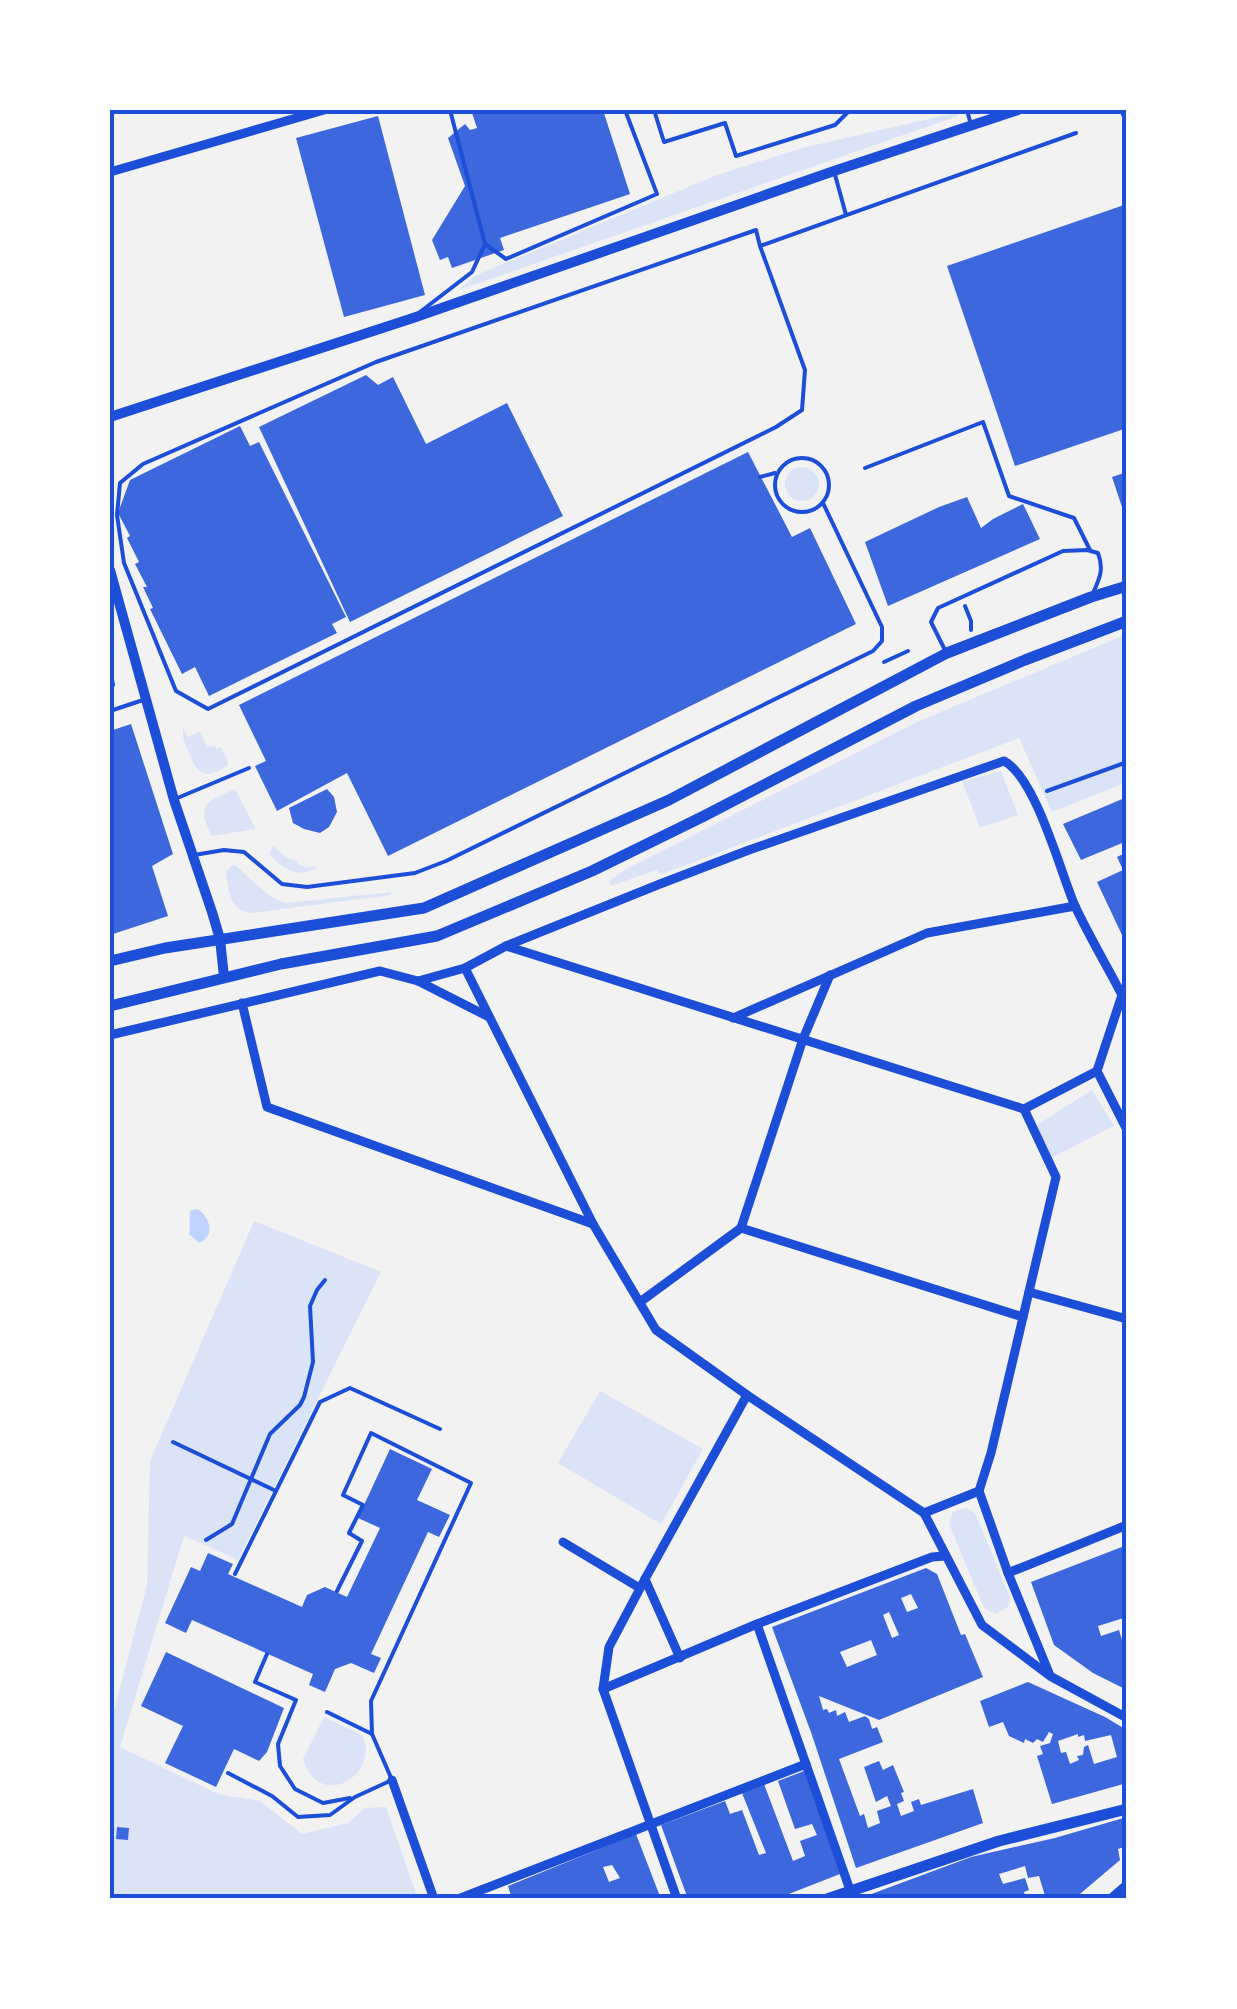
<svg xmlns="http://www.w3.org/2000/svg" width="1237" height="2009" viewBox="0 0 1237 2009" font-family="Quicksand,sans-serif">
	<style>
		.green { fill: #dbe4f7 }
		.water { fill: #bfd3fe }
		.building { fill: #3d67dc; fill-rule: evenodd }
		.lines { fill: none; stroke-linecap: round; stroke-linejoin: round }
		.path { stroke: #1d4ed8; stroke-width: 4 }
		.service { stroke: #1d4ed8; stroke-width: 4 }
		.minor { stroke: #1d4ed8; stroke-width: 9 }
		.tertiary { stroke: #1d4ed8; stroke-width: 10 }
		.secondary { stroke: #1d4ed8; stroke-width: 11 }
		.neatline { fill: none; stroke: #1d4ed8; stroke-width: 4 }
	</style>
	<rect width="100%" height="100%" fill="#f2f2f2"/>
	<g class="green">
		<polygon points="959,112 958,116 459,290 474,276 717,175 802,148"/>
		<circle cx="802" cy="484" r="17"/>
		<polygon points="1127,634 1127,782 1052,812 1019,738 665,873 659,874 657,870 611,886 609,881 626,869 919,721"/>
		<path d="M183 728 188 737 199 731 208 747 215 746 216 749 221 747 228 761 227 766C206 780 197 775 189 753 185 744 182 738 183 728Z"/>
		<polygon points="1001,771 1018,815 980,828 962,781"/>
		<path d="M235 789 256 829 212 836C195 805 207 801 235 789Z"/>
		<path d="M273 846 286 857 298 862 297 864 306 867 316 866V869C296 878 283 869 269 854Z"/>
		<path d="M232 865 236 866 270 896 285 903 391 892V895L252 913C229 910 229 892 226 872Z"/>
		<polygon points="1092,1090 1114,1126 1049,1159 1037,1125"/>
		<polygon points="254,1221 381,1272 238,1560 184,1536 120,1747 218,1794 260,1801 302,1834 348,1823 365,1808 386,1807 418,1899 110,1899 110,1726 147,1585 150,1461"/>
		<polygon points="600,1391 703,1449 661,1524 558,1463"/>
		<polygon points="966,1508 975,1513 1010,1597 1008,1607 996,1614 984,1608 949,1524 953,1512"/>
		<path d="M324 1717 362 1735C364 1740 367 1747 366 1752 362 1787 315 1802 303 1759Z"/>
	</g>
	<path class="water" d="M198 1209C210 1218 216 1236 199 1243L189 1234C191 1225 188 1217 191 1210Z"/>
	<g class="building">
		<polygon points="471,110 603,110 630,194 500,238 504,250 452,268 448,257 440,260 432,240 465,186 448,138 465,124 470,130 477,128"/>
		<polygon points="378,116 425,295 344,317 296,138"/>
		<polygon points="1127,204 1127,428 1015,466 947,266"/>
		<polygon points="366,375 378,385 393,377 426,444 507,403 563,516 350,622 259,427"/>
		<polygon points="240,426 250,446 259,442 346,617 332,624 337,633 209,696 195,667 182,674 150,609 153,608 143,587 147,587 135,564 139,562 127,538 130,536 118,513 130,480"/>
		<polygon points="748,452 792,537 810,528 856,624 388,856 347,773 277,811 255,766 266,761 239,705"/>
		<polygon points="1127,472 1127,519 1126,519 1112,477"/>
		<polygon points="967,497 981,528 993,519 1023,504 1040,539 888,606 865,542 939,507"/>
		<polygon points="131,724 173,854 152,866 168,916 110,935 110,731"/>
		<polygon points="327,789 334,797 337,812 329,827 320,833 304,829 293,823 289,808"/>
		<polygon points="1127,797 1127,841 1081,860 1063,824"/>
		<polygon points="1127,852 1127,933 1122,935 1097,882 1123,870 1117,857"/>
		<polygon points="390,1449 432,1469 417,1500 450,1515 439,1537 428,1532 371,1654 381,1658 374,1673 351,1663 335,1669 325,1692 309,1685 313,1674 192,1620 186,1633 165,1623 191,1567 200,1571 208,1553 233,1564 228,1574 302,1607 307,1595 325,1587 347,1597 380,1528 358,1518"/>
		<polygon points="1127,1545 1127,1617 1098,1626 1101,1636 1119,1630 1127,1656 1127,1690 1093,1673 1054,1645 1031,1582"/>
		<path d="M926 1568 937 1574 961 1635 965 1634 983 1677 879 1720 819 1696 823 1710 827 1709 829 1713 836 1710 837 1716 845 1712 849 1722 865 1716 869 1719 872 1729 877 1727 883 1742 839 1759 860 1816 864 1814 868 1828 880 1823 877 1811 891 1806 887 1796 876 1802 864 1767 879 1761 883 1770 893 1765 904 1792 901 1793 904 1801 897 1804 901 1816 914 1811 911 1802 919 1799 921 1805 973 1789 983 1823 856 1868 812 1735 772 1627ZM911 1594 918 1608 907 1612 901 1598ZM889 1612 899 1635 892 1638 883 1615ZM871 1640 877 1655 847 1667 840 1652Z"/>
		<polygon points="166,1652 284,1708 267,1752 259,1761 234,1749 216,1787 165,1763 183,1726 141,1706"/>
		<path d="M1028 1682 1105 1717 1125 1729 1127 1731V1783L1052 1804 1037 1756 1043 1754 1040 1746 1050 1743 1053 1734 1049 1732 1043 1742 1037 1739 1033 1743 1025 1739 1024 1743 1009 1736 1003 1722 989 1727 980 1701ZM1078 1734V1737L1084 1735 1085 1741 1111 1735 1117 1757 1094 1764 1088 1745 1084 1747 1083 1755 1077 1756 1079 1760 1070 1764 1066 1752 1061 1753 1058 1741Z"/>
		<polygon points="804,1771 840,1874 776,1899 688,1899 661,1825 725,1801 730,1814 742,1810 759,1855 766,1853 742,1793 764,1784 793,1861 805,1856 800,1841 817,1835 812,1824 795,1829 778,1781"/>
		<polygon points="1127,1817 1127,1832 1124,1833 1127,1846 1118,1849 1120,1860 1074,1899 1046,1899 1039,1876 1028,1878 1025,1866 999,1874 1003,1884 1025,1878 1029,1890 1024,1892 1026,1899 858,1899 971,1857 1055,1838"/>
		<polygon points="117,1827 129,1828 128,1840 116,1839"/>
		<path d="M636 1834 661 1899H512L508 1886ZM612 1865 620 1878 609 1882 603 1867Z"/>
	</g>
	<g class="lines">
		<g class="path">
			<polyline points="965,606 971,621 971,630"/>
			<polyline points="884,662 908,651"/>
			<polyline points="1047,791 1127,762"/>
			<polyline points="173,1442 276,1491"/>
			<polyline points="206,1540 232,1524 270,1434 300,1405 304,1397 313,1362 310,1306 317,1290 325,1280"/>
			<polyline points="235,1574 320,1402 350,1388 440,1429"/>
		</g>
		<g class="service">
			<polyline points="450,110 485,244 506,259 657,194 625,110"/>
			<polyline points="654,110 664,142 725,123 736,156 835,125 850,110"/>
			<polyline points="967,110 971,125"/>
			<polyline points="834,171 846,215"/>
			<polyline points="760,246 756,230 376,362 143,464 120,483 117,515 124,563 176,691 208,709 776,427 802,410 805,370 760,246 1076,133"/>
			<polyline points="420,312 472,272 485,244"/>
			<circle cx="802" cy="485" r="27"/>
			<polyline points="865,468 983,422 1009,496 1074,518 1090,550"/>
			<polyline points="760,477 775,473"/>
			<path d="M946 652 931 622 938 608 1063 551 1087 550 1098 553C1104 569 1100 578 1093 593"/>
			<polyline points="110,668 113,685 110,686"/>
			<polyline points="110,711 146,699"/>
			<polyline points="175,799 249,768"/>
			<polyline points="194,855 224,850 244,852 282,884 307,887 415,873 446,861 873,651 882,641 882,627 823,503"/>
			<polyline points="337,1591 362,1541 349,1533 363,1505 343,1495 371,1433 471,1483 371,1701 372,1734"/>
			<polyline points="267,1654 255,1682 296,1700 278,1744 280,1766 295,1789 323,1803 350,1798"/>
			<polyline points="228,1773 272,1796 298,1817 330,1815 355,1797 392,1780 372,1734 327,1712"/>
		</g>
		<g class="minor">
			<polyline points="1124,110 1127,118"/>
			<polyline points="110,172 324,110"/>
			<polyline points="506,946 1024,1109 1097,1071 1127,1130"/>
			<polyline points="465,968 593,1224 656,1330 747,1395 924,1513 982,1625 1050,1676 1127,1718"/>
			<polyline points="418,981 487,1016"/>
			<polyline points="242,1003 267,1107 593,1224"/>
			<polyline points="733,1018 927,933 1075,906"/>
			<path d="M110 1035 380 971 418 981 465 968 506 946 660 884 749 850 1004 761C1036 778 1060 871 1075 906 1089 936 1107 966 1122 995"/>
			<polyline points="1097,1071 1122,995 1127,991"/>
			<polyline points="1024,1109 1056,1177 991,1453 979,1491 1008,1573 1049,1673"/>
			<polyline points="741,1228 1023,1317"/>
			<polyline points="1029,1292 1127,1319"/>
			<polyline points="640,1302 741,1228 803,1039 830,975"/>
			<polyline points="924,1513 979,1491"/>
			<polyline points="563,1542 638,1587"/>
			<polyline points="1008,1573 1127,1525"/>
			<polyline points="645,1579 609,1647 603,1689 677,1899"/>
			<polyline points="757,1624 850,1890"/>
			<polyline points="680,1658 645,1579 747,1395"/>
			<polyline points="603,1689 757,1624 932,1557 945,1556"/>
			<polyline points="392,1780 434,1899"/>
			<polyline points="458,1899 806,1764"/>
		</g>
		<g class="tertiary">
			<polyline points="110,417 413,318 834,171 1018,110"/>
			<polyline points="110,570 174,800 212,912 220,939 224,977"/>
		</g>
		<g class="secondary">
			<polyline points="110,961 165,948 424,908 669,800 947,653 1091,597 1127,586"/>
			<polyline points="110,1006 281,964 437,936 592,871 704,816 916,706 1025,660 1127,621"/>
			<polyline points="827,1899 999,1841 1127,1809"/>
			<polyline points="1112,1899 1127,1886"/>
		</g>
	</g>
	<rect width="1237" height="2009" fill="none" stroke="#ffffff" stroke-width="225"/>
	<rect x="112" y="112" width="1012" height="1784" class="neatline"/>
</svg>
